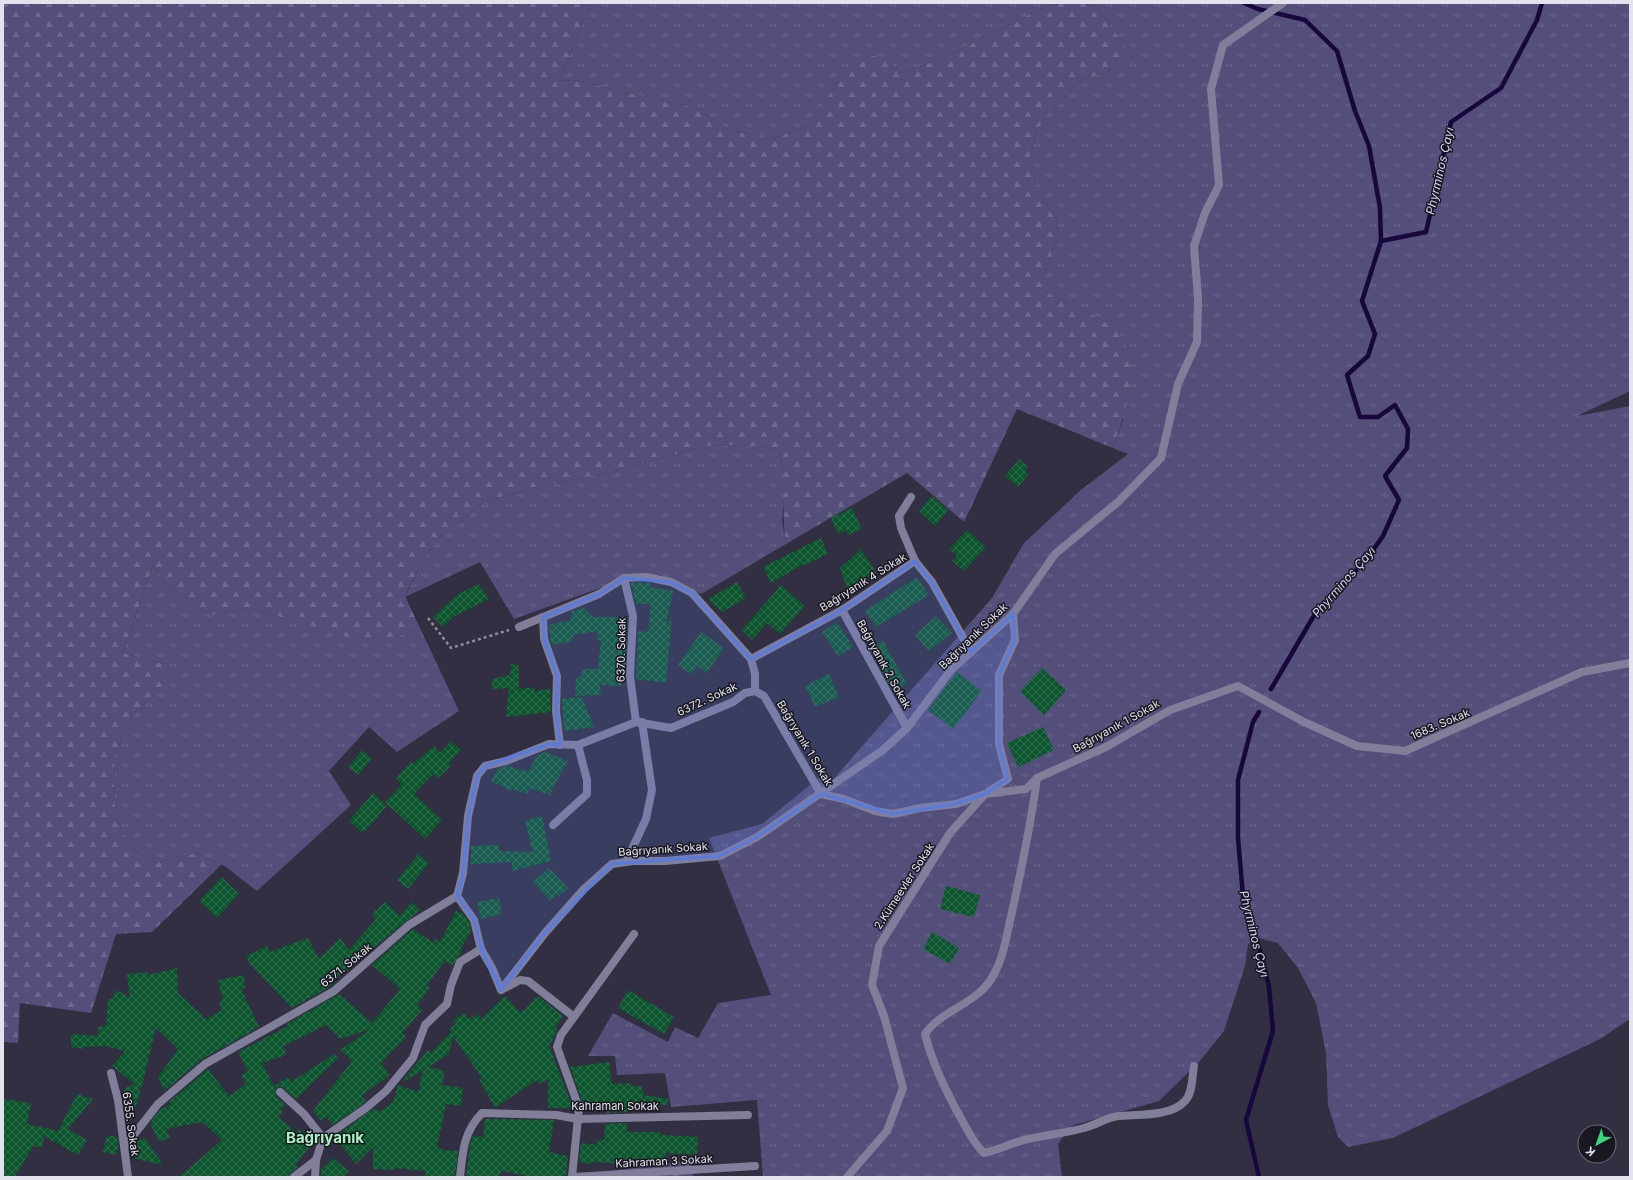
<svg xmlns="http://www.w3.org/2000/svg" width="1633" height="1180" viewBox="0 0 1633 1180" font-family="Inter,sans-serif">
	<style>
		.grass { fill: url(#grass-tufts) }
		.forest { fill: url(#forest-firs) }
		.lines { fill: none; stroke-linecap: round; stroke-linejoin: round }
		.stream { stroke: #18073d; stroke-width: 4.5 }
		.building { fill: url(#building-cross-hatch) }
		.path { stroke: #8f8e9c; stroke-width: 2.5; stroke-dasharray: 3 3; stroke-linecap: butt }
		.street { stroke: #817e9a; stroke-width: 8 }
		.marked { fill: #587bdf; fill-opacity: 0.2; stroke: #587bdf; stroke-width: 3; stroke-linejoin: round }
		.labels { text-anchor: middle; stroke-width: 3; stroke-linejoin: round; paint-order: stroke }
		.street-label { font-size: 11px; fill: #e3e3ee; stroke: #191820 }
		.water-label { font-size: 12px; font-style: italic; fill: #d5d2f6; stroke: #191820 }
		.district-label { font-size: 15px; font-weight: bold; fill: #aaf2c0; stroke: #191820 }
	</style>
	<defs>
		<pattern id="grass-tufts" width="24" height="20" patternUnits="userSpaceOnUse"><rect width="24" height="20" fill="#544e7b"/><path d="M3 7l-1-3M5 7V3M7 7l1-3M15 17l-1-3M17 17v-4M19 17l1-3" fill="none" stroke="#6c678e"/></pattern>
		<pattern id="forest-firs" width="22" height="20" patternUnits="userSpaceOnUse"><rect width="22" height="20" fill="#544e7b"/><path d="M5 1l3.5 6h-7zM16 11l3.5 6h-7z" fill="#6c678e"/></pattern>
		<pattern id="building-cross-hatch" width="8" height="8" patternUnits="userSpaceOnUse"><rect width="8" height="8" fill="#0d552e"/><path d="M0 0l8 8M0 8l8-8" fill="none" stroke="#306d4d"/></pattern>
	</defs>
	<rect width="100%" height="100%" fill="#312f41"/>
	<g class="grass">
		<polygon points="591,3 1053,3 943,58 902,73 881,56 842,76 807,126 775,138 730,131 695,108 573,80 559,81"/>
		<polygon points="1094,3 1630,3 1630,391 1577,416 1630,406 1630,1019 1600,1039 1393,1138 1348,1147 1338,1137 1328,1105 1326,1053 1316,1003 1298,968 1278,943 1259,938 1248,944 1245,966 1224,1031 1199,1062 1159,1101 1071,1126 1058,1144 1062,1177 763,1177 757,1100 671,1107 665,1073 617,1075 615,1056 588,1056 613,1013 668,1042 675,1027 698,1038 718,1003 771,995 709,838 762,824 821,776 830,783 992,598 1024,543 1081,490 1128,454 1113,448 1123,420 1118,328 1045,292 1045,271 1058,236 1057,219 1039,193 1029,162 1036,131 1078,81 1108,72 1134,58"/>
		<polygon points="743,445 780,450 785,488 782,520 786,544 701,594 660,575 617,582 514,619 480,562 405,597 424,558 441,536 486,501 541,486 611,472 705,446"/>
		<polygon points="153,565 174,596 213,615 250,608 287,619 395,637 420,628 459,711 397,752 369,727 329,771 351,805 257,891 222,864 194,853 154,863 129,846 115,812 114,756 133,714 159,690 165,664 123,653"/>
	</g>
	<g class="forest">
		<path d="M3 3H591L559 81 573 80 695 108 730 131 775 138 807 126 842 76 861 56H881L902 73 943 58 1053 3H1094L1134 58 1108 72 1078 81 1036 131 1029 162 1039 193 1057 219 1058 236 1045 271V292L1118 328C1121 336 1126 345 1128 354 1134 388 1124 416 1113 448L1017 409 964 522 907 473 786 544C781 512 786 482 780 450L743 445 705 446 611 472 541 486 486 501 441 536 424 558 405 596 420 628 395 637H348L250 608 213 615 174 596 153 565 123 653 165 664 170 671 159 690 133 714 114 756 115 812 129 846 154 863 194 853 222 864 152 932 116 934 91 1013 20 1003 18 1043 3 1042Z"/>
		<polygon points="691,1160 693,1177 611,1177 611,1171"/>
	</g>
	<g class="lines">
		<g class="stream">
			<polyline points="1244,3 1258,9 1305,20 1337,51 1355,111 1369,146 1380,208 1381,241"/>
			<polyline points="1271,689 1316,612 1366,560 1383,536 1399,500 1385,476 1407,448 1408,429 1395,405 1378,417 1360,417 1347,375 1368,356 1375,334 1362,301 1381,241 1426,232 1451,122 1501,88 1537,20 1542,3"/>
			<polyline points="1259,712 1253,722 1238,780 1238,838 1243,896 1263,961 1269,987 1273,1031 1246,1120 1259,1177"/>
		</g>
	</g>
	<g class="building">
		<polygon points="1019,459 1028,467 1025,471 1029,474 1018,487 1005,476"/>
		<polygon points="932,496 948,510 935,526 919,511"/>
		<polygon points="852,508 862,529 848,535 846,530 838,534 831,518"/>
		<polygon points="967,530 986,547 964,571 952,561 957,556 949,549"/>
		<polygon points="821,538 828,554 805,565 804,564 771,583 763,567"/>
		<polygon points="861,549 876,573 857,583 858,586 847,588 840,568"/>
		<polygon points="917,577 929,595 876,627 865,611"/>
		<polygon points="737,582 746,598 722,612 708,599"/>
		<polygon points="631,583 650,583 650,587 673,591 666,625 672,617 666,683 636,679 638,631 648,632 651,604 636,604"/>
		<polygon points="479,584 489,599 453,617 443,627 433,617 458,594"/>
		<polygon points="781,585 805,606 780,634 767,623 752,640 742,630"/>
		<polygon points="584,608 593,617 623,617 622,630 627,630 625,678 621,678 621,686 600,685 601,695 575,696 576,679 581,676 583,669 598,669 601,640 597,640 598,631 573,635 572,641 552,645 550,638 549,625 571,620 572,611"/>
		<polygon points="936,616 952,633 929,651 915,635"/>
		<polygon points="837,622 853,647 838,656 822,632"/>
		<polygon points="701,632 724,648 707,673 697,666 691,674 678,665"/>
		<polygon points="883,641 907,684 893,691 869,648"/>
		<polygon points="511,664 519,665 519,689 535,687 534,692 550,688 551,712 506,717 509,688 492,689 492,679 510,675"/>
		<polygon points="1042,668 1066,690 1044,715 1020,691"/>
		<polygon points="957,672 982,691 953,729 928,710"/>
		<polygon points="829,674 839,697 815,707 805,686"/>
		<polygon points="582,697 594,727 564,731 562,699"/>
		<polygon points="1043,727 1054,750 1018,767 1007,743"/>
		<polygon points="451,741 461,750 449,763 451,766 437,779 433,774 414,794 442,820 425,839 385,802 402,784 396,778 411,762 413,764 434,746 440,753"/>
		<polygon points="362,750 372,759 358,775 348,767"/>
		<polygon points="545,752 568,761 556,782 550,795 529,788 528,794 512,789 512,791 491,781 498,768 508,766 528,772 537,755"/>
		<polygon points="373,793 387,806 363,833 349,821"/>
		<polygon points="542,816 551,861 512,871 512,862 471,864 471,846 499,845 499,851 533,852 525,821"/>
		<polygon points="418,854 429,863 408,889 397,880"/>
		<polygon points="549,868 568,888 559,896 557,894 550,901 533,882"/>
		<polygon points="222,877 239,894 217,918 199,901"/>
		<polygon points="946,886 980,895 974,917 940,909"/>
		<polygon points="499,898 502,914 481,919 477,902"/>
		<polygon points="385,902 400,916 412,902 420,910 331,983 333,985 331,986 292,1008 250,964 246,956 267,946 270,952 308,938 319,959 340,938 349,950 376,919 372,914"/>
		<polygon points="456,911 463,914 469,922 471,931 460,950 462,951 453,965 445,961 426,986 430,988 417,1005 422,1010 402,1033 406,1037 381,1063 390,1075 361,1096 366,1101 363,1104 333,1125 326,1117 321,1121 313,1111 352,1061 340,1050 371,1029 340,1039 326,1025 283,1046 286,1055 262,1063 274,1086 288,1077 291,1082 334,1054 338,1058 296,1099 282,1087 278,1087 275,1090 276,1096 286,1105 280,1109 283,1112 278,1117 296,1132 299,1129 314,1142 295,1165 298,1167 290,1173 289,1177 179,1177 222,1140 202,1122 166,1129 170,1137 159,1142 150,1123 161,1109 171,1104 169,1102 208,1069 229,1096 246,1084 241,1075 248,1072 238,1052 288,1026 287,1024 339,994 372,1023 400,989 372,965 413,929 434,943 435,939 440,942"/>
		<polygon points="932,932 959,948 950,964 923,949"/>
		<polygon points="177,968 178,993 206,1019 222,1010 219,1002 223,1000 218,980 244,975 245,988 241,988 259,1027 202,1059 164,1091 158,1077 178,1049 156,1028 141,1089 137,1086 140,1092 134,1113 123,1089 135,1084 112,1066 125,1051 106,1046 84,1047 84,1049 71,1047 71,1034 98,1036 98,1027 106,1026 108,999 112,999 116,990 130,997 127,974 148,972 148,975"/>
		<polygon points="628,990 674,1017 664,1034 618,1008"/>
		<polygon points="505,996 521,1013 538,996 563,1016 555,1027 558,1030 549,1046 573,1108 548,1108 548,1079 539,1084 537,1080 495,1108 479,1079 483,1080 453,1036 449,1054 428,1067 445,1071 442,1085 463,1088 461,1106 446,1104 437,1147 442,1148 443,1150 458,1151 455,1177 425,1177 425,1171 395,1168 395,1170 373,1169 373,1147 356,1164 335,1138 340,1133 374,1108 379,1112 393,1102 398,1085 418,1092 423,1070 403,1082 402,1081 428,1050 431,1053 451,1032 449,1029 456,1024 453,1020 464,1013 468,1019 478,1014 481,1019"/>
		<polygon points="609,1062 612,1084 631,1083 631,1086 641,1086 644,1095 668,1099 667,1105 628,1105 628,1112 605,1113 605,1106 584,1107 570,1067"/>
		<polygon points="77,1094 93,1099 68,1129 87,1140 78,1155 44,1136 42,1148 33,1146 15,1177 3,1177 3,1099 31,1103 27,1124 58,1131"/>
		<polygon points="485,1119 554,1120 549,1152 568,1156 566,1177 533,1177 501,1171 499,1177 466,1177 470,1144 473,1136 483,1137"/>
		<polygon points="627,1123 627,1132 660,1132 660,1135 698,1137 697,1155 666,1153 666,1159 630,1159 629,1164 591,1162 591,1164 579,1162 581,1143 597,1145 597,1140 604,1140 605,1124"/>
		<polygon points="107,1135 117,1137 118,1146 116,1155 103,1152"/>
		<polygon points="145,1138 163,1165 136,1159 130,1150 134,1143"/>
		<polygon points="333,1158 349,1171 343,1177 321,1177 321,1170"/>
	</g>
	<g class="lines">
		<polyline class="path" points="428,618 451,648 509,630"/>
		<g class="street">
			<polyline points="911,497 899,516 901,528 915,561"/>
			<polyline points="624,578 633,616 630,676 636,722"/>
			<polyline points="842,610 907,728"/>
			<polyline points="543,617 544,639 557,676 556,711 560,745"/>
			<polyline points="519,627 599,594 624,578 646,577 671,582 692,593 751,659 755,674 755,691"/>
			<polyline points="751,659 842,610 915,561 932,582 971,652"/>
			<polyline points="755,691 764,696 821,794 844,799 875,811 893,814 920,808 956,804 985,794 1026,789 1037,778 1106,747 1170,710 1238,686 1304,722 1357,746 1405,751 1582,672 1630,663"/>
			<path d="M1037 778C1031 823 1022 867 1012 912 1007 933 1004 957 993 976 978 1004 942 1009 925 1034 933 1066 947 1094 963 1122 969 1133 975 1145 984 1153 999 1150 1013 1142 1028 1139 1046 1135 1066 1133 1084 1128 1096 1125 1105 1118 1118 1116 1138 1114 1171 1117 1185 1101 1193 1093 1192 1076 1194 1066"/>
			<polyline points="553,825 587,794 587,780 578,745"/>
			<polyline points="626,862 646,819 652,790 642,722"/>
			<polyline points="457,896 474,920 481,949 492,968 501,990 545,933 584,889 612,864 633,861 665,861 720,856 757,837 883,750 907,728 951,670 1013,614 1055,554 1118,502 1161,458 1178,384 1197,342 1198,298 1194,246 1205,213 1219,185 1211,89 1223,45 1283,3"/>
			<polyline points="503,989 520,980 528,981 574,1017"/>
			<polyline points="111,1073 118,1100 128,1177"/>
			<polyline points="280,1092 304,1114 323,1138"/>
			<polyline points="125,1146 158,1104 205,1064 334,991 409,925 457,896 463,873 468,816 477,776 485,766 506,761 549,744 578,745 636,722 671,728 733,702 745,693 755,691"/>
			<polyline points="294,1177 316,1160"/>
			<polyline points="315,1177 316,1160 323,1138 366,1108 386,1091 413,1058 425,1025 447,1004 451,985 460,962 481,949"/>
			<path d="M460 1177C463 1151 463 1133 482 1113L556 1115 578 1119 748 1115"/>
			<polyline points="572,1177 579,1108 557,1047 561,1035 634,934"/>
			<polyline points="574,1177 755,1166"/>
			<polyline points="847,1177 887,1131 903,1088 884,1016 872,985 879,946 950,833 985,794 1008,779 999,744 999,675 1015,640 1013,614"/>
		</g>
	</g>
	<path class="marked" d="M915 561 932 582 971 652 1013 614 1015 640 999 675V744L1008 779 985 794 956 804 893 814 821 794 757 837 720 856 612 864 545 933 501 990 481 949 474 920 457 896 463 873 468 816 477 776 485 766 549 744 560 745 556 711 557 676 544 639 543 617 599 594 624 578 671 582 692 593 751 659 842 610Z"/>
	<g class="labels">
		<g class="street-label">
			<text transform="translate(863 582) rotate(-32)" y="4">Bağrıyanık 4 Sokak</text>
			<text transform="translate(973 636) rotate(-44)" y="4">Bağrıyanık Sokak</text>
			<text transform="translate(621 650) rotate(-89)" y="4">6370. Sokak</text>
			<text transform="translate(884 664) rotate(61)" y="4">Bağrıyanık 2 Sokak</text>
			<text transform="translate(707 699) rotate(-25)" y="4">6372. Sokak</text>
			<text transform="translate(1440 724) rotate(-23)" y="4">1683. Sokak</text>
			<text transform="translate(1116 726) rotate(-29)" y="4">Bağrıyanık 1 Sokak</text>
			<text transform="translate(805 743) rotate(59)" y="4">Bağrıyanık 1 Sokak</text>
			<text transform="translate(663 849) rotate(-4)" y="4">Bağrıyanık Sokak</text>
			<text transform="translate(904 886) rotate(-57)" y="4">2.Kümeevler Sokak</text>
			<text transform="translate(346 965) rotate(-39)" y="4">6371. Sokak</text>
			<text x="615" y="1110">Kahraman Sokak</text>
			<text transform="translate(131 1124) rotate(82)" y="4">6355. Sokak</text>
			<text transform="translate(664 1161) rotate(-3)" y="4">Kahraman 3 Sokak</text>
		</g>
		<g class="water-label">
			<text transform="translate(1440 171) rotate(-77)" y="4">Phyrminos Çayı</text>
			<text transform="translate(1344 582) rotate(-49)" y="4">Phyrminos Çayı</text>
			<text transform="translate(1254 934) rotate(76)" y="4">Phyrminos Çayı</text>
		</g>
		<g class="district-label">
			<text x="325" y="1143">Bağrıyanık</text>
		</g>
	</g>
	<rect width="1633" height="1180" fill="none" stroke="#e3e3ee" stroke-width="8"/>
	<g transform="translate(1597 1144) rotate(221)"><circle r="19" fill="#191820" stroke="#6a6972"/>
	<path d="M0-3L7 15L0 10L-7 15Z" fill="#39d87f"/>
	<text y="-6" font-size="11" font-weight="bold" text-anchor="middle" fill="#e3e3ee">K</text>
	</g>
</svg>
